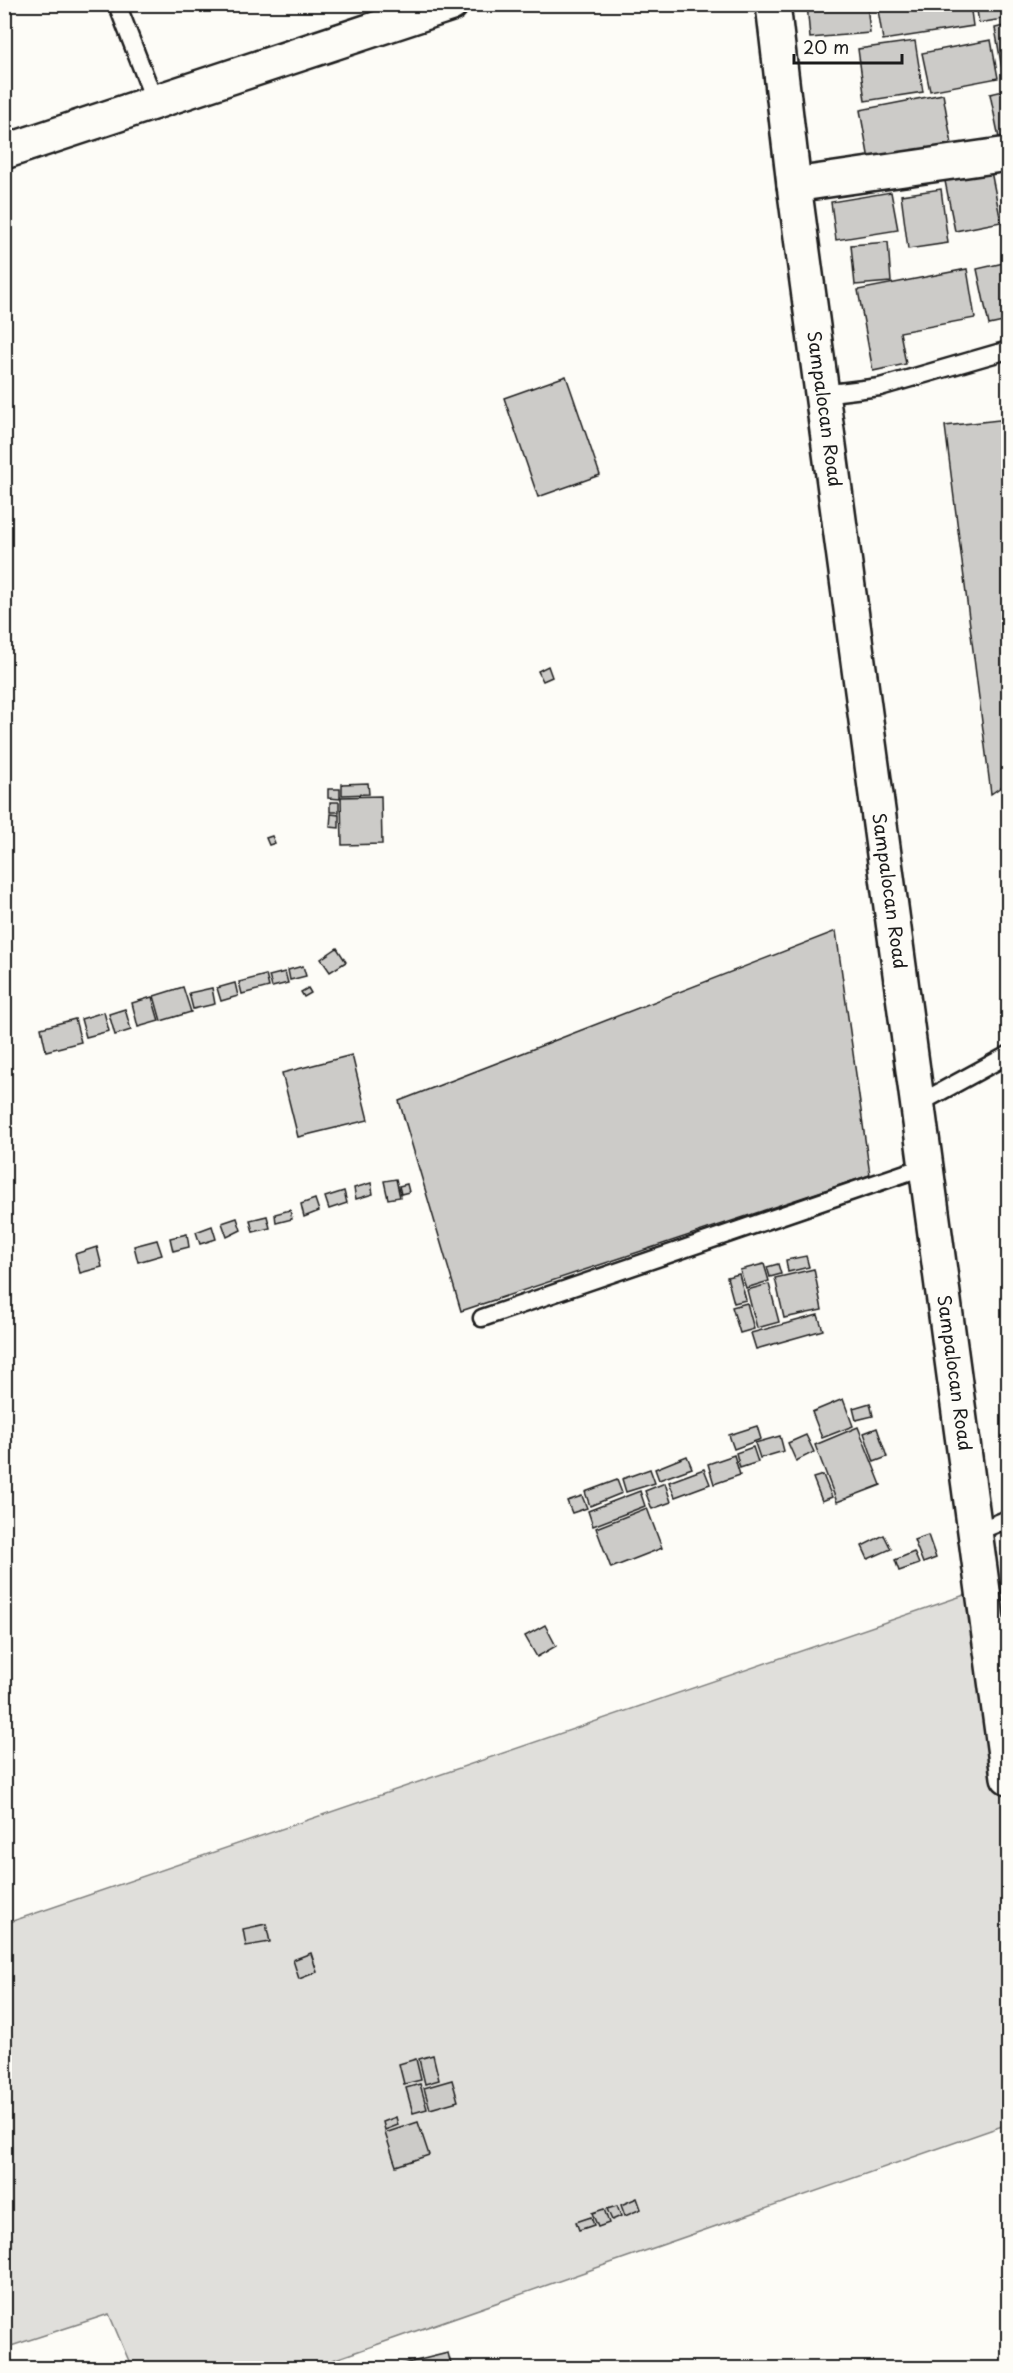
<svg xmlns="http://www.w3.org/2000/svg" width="1013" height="2373" viewBox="0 0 1013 2373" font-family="'Playpen Sans',sans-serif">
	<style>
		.green { fill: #e0dfdb; stroke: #7e7e7c; stroke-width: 1.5 }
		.building { fill: #cccbc8; stroke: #1c1c1c; stroke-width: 1.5 }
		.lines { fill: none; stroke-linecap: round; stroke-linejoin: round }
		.lane-casing { stroke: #1c1c1c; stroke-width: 21 }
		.street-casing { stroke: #1c1c1c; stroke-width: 38 }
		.secondary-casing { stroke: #1c1c1c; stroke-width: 38 }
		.lane { stroke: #fdfcf7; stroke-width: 16 }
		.street { stroke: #fdfcf7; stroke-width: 33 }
		.secondary { stroke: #fdfcf7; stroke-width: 33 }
		.labels { text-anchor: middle; stroke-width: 6; stroke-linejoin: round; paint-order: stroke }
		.street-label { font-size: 18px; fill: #1c1c1c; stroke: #fdfcf7 }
	</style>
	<rect width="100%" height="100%" fill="#fdfcf7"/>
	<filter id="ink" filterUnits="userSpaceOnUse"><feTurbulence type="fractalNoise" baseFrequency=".0167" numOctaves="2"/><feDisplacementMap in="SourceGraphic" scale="12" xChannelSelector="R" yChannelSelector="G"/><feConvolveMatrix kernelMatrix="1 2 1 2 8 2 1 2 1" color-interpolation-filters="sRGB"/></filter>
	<g filter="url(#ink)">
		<polygon class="green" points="979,1590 1008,1821 1008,2124 310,2368 132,2368 109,2314 5,2348 4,1924"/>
		<g class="building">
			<polygon points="807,4 867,4 870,33 810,38"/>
			<polygon points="877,4 970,4 973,26 883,40"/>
			<polygon points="976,4 1008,4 1008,18 979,23"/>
			<polygon points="1008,25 1008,74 1003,75 995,28"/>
			<polygon points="991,40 998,78 930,91 922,53"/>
			<polygon points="915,41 923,92 865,101 858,49"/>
			<polygon points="1008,90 1008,146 1001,148 990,94"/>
			<polygon points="943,94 954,156 871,171 860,110"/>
			<polygon points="990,166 1001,222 955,231 944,176"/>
			<polygon points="941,189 948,243 908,249 901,195"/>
			<polygon points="891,192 898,230 836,240 831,202"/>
			<polygon points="888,242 891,282 855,285 851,245"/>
			<polygon points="1008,262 1008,321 989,325 977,269"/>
			<polygon points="967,269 975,318 900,332 906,364 873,371 858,290"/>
			<polygon points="566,376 600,475 538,497 504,398"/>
			<polygon points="1008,419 1008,782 991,794 945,426"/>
			<polygon points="548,666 552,677 543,681 538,671"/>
			<polygon points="368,783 369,794 342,795 342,784"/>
			<polygon points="328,789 340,789 340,799 328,798"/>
			<polygon points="381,796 382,844 342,845 341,797"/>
			<rect x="330" y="802" width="9" height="10"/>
			<polygon points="331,814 339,815 339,828 330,827"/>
			<polygon points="272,836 275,843 269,845 266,838"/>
			<polygon points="836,931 870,1175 461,1311 399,1101"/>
			<polygon points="337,948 346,962 330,972 321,959"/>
			<polygon points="303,966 306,976 290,980 288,970"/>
			<polygon points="285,972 288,983 272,987 269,976"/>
			<polygon points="266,975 269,987 242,994 239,982"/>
			<polygon points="235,983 238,996 221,1001 217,988"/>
			<polygon points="183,987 191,1012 161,1021 154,996"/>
			<polygon points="212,988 215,1004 193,1009 189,993"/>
			<polygon points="308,988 311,993 304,997 301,992"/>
			<polygon points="152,997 159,1021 138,1027 132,1003"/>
			<polygon points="125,1009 131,1030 115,1035 109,1014"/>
			<polygon points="104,1012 109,1031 86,1037 81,1019"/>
			<polygon points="75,1019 81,1042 46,1051 41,1028"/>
			<polygon points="352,1055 368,1120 298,1137 282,1073"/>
			<polygon points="396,1179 400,1197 388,1199 384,1181"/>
			<polygon points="371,1183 373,1194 356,1199 354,1188"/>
			<polygon points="407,1184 409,1192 401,1194 399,1186"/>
			<polygon points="344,1191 347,1203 329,1209 325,1197"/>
			<polygon points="315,1199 319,1211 304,1217 301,1204"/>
			<polygon points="290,1210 292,1219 276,1223 275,1214"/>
			<polygon points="267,1216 270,1228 253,1232 250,1220"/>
			<polygon points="237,1218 241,1230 227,1237 222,1223"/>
			<polygon points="212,1226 216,1239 200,1244 196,1232"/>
			<polygon points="187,1234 189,1247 173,1251 170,1238"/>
			<polygon points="157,1240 162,1255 138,1262 134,1246"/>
			<polygon points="97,1247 102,1267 80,1273 75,1254"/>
			<polygon points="806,1256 809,1267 788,1272 786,1260"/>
			<polygon points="764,1264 769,1281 746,1288 740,1270"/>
			<polygon points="778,1264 781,1274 770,1277 767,1267"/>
			<polygon points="814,1269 822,1310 784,1318 775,1278"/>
			<polygon points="739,1274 746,1300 734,1303 727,1277"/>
			<polygon points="769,1284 779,1322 757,1328 747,1290"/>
			<polygon points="747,1303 754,1329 740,1333 732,1307"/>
			<polygon points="818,1315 823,1330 756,1349 751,1333"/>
			<polygon points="843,1399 853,1426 822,1438 812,1412"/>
			<polygon points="870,1403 873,1416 856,1420 853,1408"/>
			<polygon points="757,1426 761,1439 734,1449 729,1435"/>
			<polygon points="858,1427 881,1485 837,1502 815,1445"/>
			<polygon points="877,1428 887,1457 874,1462 864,1433"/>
			<polygon points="806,1435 814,1452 796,1461 788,1443"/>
			<polygon points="780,1436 784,1451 760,1458 755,1443"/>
			<polygon points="753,1447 758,1462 740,1468 736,1453"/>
			<polygon points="734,1455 740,1475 714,1484 708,1464"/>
			<polygon points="687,1456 692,1468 659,1480 655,1469"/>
			<polygon points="650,1469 655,1483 626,1492 622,1479"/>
			<polygon points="704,1469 710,1484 675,1497 669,1482"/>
			<polygon points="823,1475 832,1497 822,1501 813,1478"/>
			<polygon points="617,1480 622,1493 590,1506 585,1492"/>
			<polygon points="665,1483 671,1502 652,1509 645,1491"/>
			<polygon points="640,1491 645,1506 593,1526 588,1511"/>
			<polygon points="582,1496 587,1508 572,1513 567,1501"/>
			<polygon points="647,1508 662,1548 611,1568 596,1528"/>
			<polygon points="884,1535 891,1549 868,1559 862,1546"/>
			<polygon points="928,1535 936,1558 923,1563 914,1540"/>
			<polygon points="914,1552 919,1564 899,1571 895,1560"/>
			<polygon points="1008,1561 1008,1576 1003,1564"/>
			<polygon points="545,1625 556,1646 537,1657 525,1636"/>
			<polygon points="266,1924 270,1942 246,1946 243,1929"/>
			<polygon points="311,1953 317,1972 299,1979 293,1960"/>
			<polygon points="433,2055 439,2080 425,2084 419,2059"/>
			<polygon points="416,2059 421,2080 404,2084 399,2064"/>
			<polygon points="452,2080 458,2101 430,2109 424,2088"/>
			<polygon points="420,2084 427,2109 413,2113 406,2088"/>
			<polygon points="396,2117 398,2125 385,2130 383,2122"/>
			<polygon points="418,2122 429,2155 396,2166 385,2133"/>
			<polygon points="637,2198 641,2209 625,2216 621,2205"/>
			<polygon points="617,2206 621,2216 612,2220 607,2209"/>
			<polygon points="604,2209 609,2223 598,2227 592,2213"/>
			<polygon points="591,2217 594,2225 579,2230 576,2222"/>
			<polygon points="448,2353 452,2368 404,2368 403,2364"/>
		</g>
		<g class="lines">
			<g class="lane-casing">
				<g id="lane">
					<polyline points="117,4 155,102"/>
					<polyline points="822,394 880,387 1008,350"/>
					<polyline points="918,1104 1008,1055"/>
					<polyline points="482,1318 926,1166"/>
					<polyline points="976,1532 1008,1519"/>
				</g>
			</g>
			<g class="street-casing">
				<g id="street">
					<polyline points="4,152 451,4"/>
					<polyline points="794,185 1008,154"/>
				</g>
			</g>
			<g class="secondary-casing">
				<polyline id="secondary" points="773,4 794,185 1008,1777"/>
			</g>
			<use href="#lane" class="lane"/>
			<use href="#street" class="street"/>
			<use href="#secondary" class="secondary"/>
		</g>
	</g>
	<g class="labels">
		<g class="street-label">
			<text transform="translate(824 409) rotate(82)" y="6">Sampalocan Road</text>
			<text transform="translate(889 891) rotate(82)" y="6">Sampalocan Road</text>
			<text transform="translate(954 1373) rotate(82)" y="6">Sampalocan Road</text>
		</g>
	</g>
	<rect width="1013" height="2373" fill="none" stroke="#fdfcf7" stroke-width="24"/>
	<rect x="12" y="12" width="989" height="2349" fill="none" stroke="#1c1c1c" stroke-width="2" filter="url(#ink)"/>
	<path d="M794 54v9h108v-9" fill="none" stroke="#1c1c1c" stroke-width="3"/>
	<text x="803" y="54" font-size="18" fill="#1c1c1c" stroke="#fdfcf7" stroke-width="4.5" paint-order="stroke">20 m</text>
</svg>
